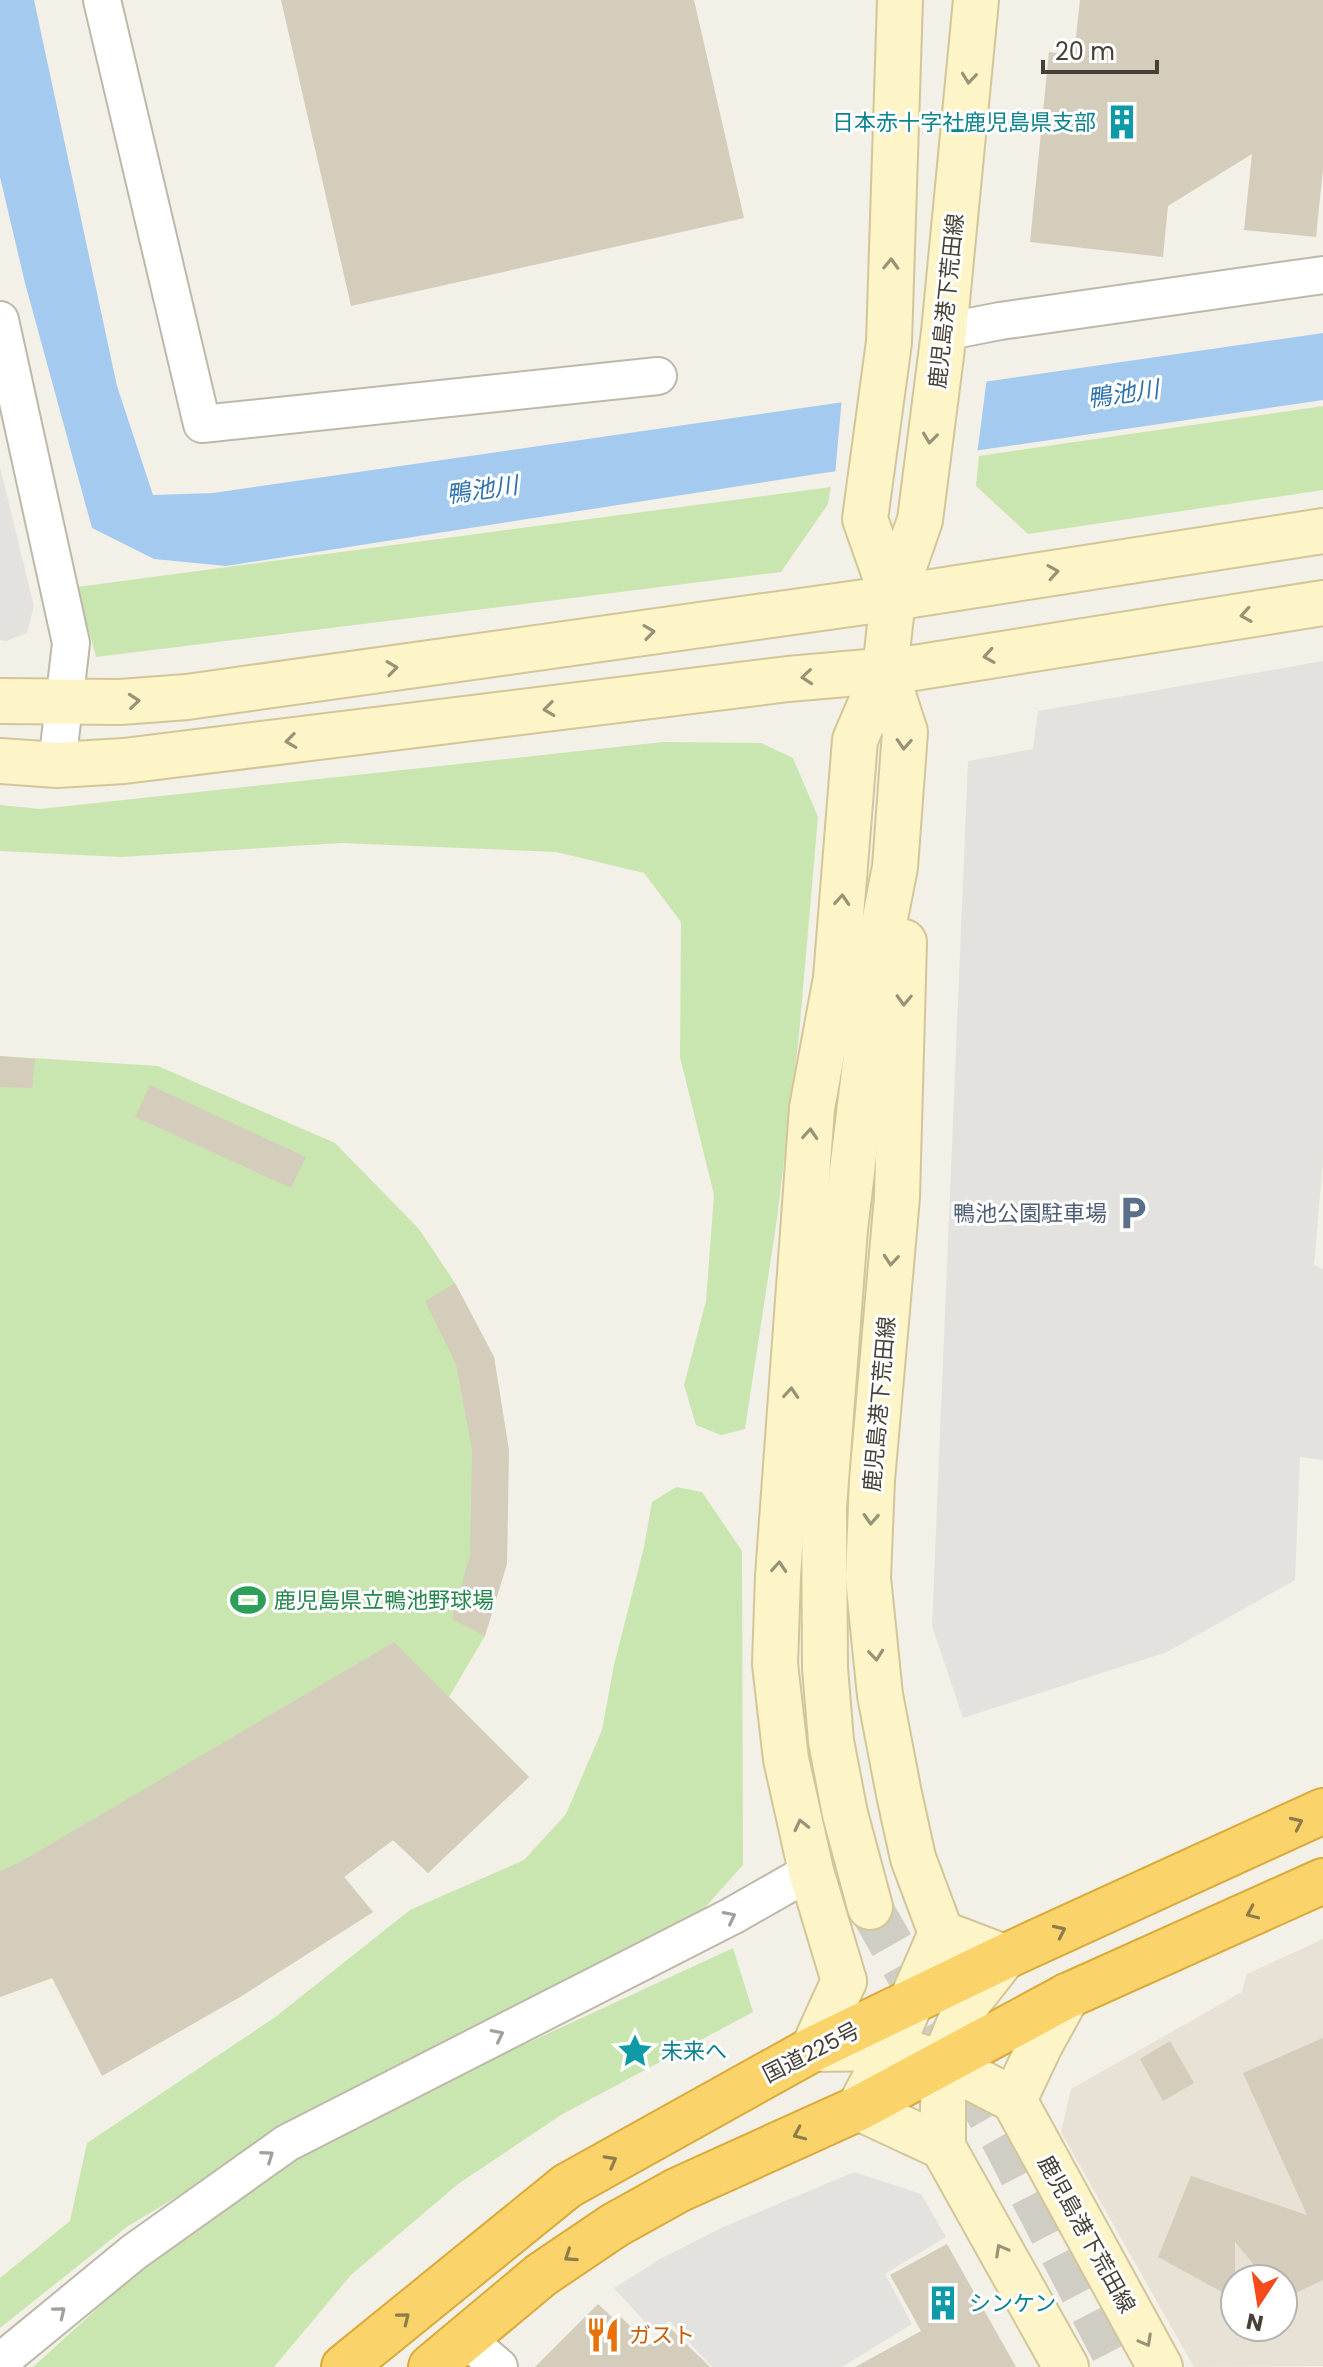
<svg xmlns="http://www.w3.org/2000/svg" width="1323" height="2367" viewBox="0 0 1323 2367" font-family="Poppins,'Noto Sans JP',sans-serif">
	<style>
		.residential { fill: #e7e2d5; fill-rule: evenodd }
		.green { fill: #cae6b0 }
		.parking { fill: #e4e2df }
		.water { fill: #a4cbef }
		.pier { fill: #f3f0e7 }
		.building { fill: #d4cdbc }
		.lines { fill: none; stroke-linecap: round; stroke-linejoin: round }
		.secondary-tunnel { stroke: #d0cdc4; stroke-width: 44; stroke-dasharray: 44 22; stroke-linecap: butt }
		.street-casing { stroke: #beb8aa; stroke-width: 40 }
		.secondary-casing { stroke: #d2c698; stroke-width: 48 }
		.highway-casing { stroke: #daaa3a; stroke-width: 48 }
		.street { stroke: #fff; stroke-width: 36 }
		.secondary { stroke: #fdf4c7; stroke-width: 44 }
		.highway { stroke: #fad46b; stroke-width: 44 }
		.oneway { stroke: #989277 }
		.oneway2 { stroke: #8e7c4b }
		.oneway3 { stroke: #a2a09a }
		.labels { text-anchor: middle; stroke-width: 6; stroke-linejoin: round; paint-order: stroke }
		.culture-label { font-size: 22px; fill: #0d838f; stroke: #fff; text-anchor: start }
		.street-label { font-size: 22px; fill: #464136; stroke: #fff }
		.service-label { font-size: 22px; fill: #4e5e75; stroke: #fff; text-anchor: end }
		.leisure-label { font-size: 22px; fill: #27864d; stroke: #fff; text-anchor: start }
		.food-label { font-size: 22px; fill: #c56008; stroke: #fff; text-anchor: start }
		.water-label { font-size: 24px; font-style: italic; fill: #3172af; stroke: #fff }
	</style>
	<rect width="100%" height="100%" fill="#f3f0e7"/>
	<path class="residential" d="M1323 1939V2366L1194 2367 1061 2132 1071 2089 1242 1992 1247 1974ZM1235 2279H1283V2327H1235Z"/>
	<g class="green">
		<polygon points="1323,406 1323,490 1028,534 976,486 979,456"/>
		<polygon points="831,487 828,504 781,572 96,657 77,587"/>
		<polygon points="663,742 761,743 793,758 818,817 799,1035 777,1219 745,1429 721,1435 696,1425 684,1385 706,1301 714,1195 680,1057 681,922 644,873 556,852 342,843 121,857 0,851 0,805 40,809"/>
		<polygon points="0,1056 158,1066 335,1143 419,1229 455,1283 494,1357 509,1451 485,1636 449,1697 529,1777 428,1873 393,1840 344,1877 373,1912 240,1997 52,1978 0,1997"/>
		<polygon points="676,1487 702,1492 742,1551 743,1865 701,1912 351,2093 128,2226 0,2328 0,2278 70,2221 87,2143 274,2018 410,1910 524,1860 566,1814 602,1730 614,1665 644,1547 652,1502"/>
		<polygon points="733,1948 753,2012 561,2115 458,2184 351,2275 274,2367 33,2367 145,2265 301,2152 508,2052"/>
	</g>
	<g class="parking">
		<polygon points="0,467 34,606 27,633 6,641 0,640"/>
		<polygon points="1323,661 1323,1161 1314,1265 1323,1269 1323,1460 1300,1457 1295,1580 1167,1652 963,1718 932,1626 968,761 1033,749 1038,711"/>
		<polygon points="854,2172 921,2194 946,2237 885,2274 912,2324 842,2367 712,2367 669,2321 655,2333 614,2288 662,2258 721,2228"/>
	</g>
	<polygon class="water" points="0,0 34,0 117,386 153,495 213,493 1323,333 1323,400 817,474 226,566 154,559 92,528 25,283 0,177"/>
	<polygon class="pier" points="987,377 977,455 835,475 842,397"/>
	<g class="building">
		<polygon points="281,0 694,0 744,218 351,306"/>
		<polygon points="1080,0 1323,0 1323,169 1316,237 1244,230 1252,154 1168,206 1163,257 1030,242 1049,52 1074,55"/>
		<polygon points="0,1056 35,1059 32,1088 0,1087"/>
		<polygon points="150,1085 306,1157 291,1188 135,1117"/>
		<polygon points="455,1283 494,1357 509,1451 507,1564 485,1636 452,1619 470,1555 472,1450 456,1364 425,1301"/>
		<polygon points="394,1642 529,1777 428,1873 393,1840 344,1877 373,1912 240,1997 102,2076 52,1978 0,1997 0,1871 22,1861"/>
		<polygon points="1323,2038 1323,2280 1283,2299 1283,2279 1266,2279 1235,2242 1235,2299 1158,2257 1191,2176 1307,2215 1243,2073"/>
		<polygon points="1170,2041 1194,2083 1163,2101 1140,2059"/>
		<polygon points="947,2244 1016,2367 855,2367 921,2331 890,2275"/>
		<polygon points="598,2304 613,2318 618,2314 649,2345 668,2326 710,2367 535,2367"/>
	</g>
	<g class="lines">
		<polyline class="secondary-tunnel" points="870,1907 1004,2141 1121,2367"/>
		<g class="street-casing">
			<g id="street">
				<polyline points="102,0 202,424 658,376"/>
				<polyline points="0,320 71,643 57,765"/>
				<polyline points="944,332 1000,321 1323,275"/>
				<polyline points="465,2338 499,2367"/>
				<polyline points="0,2362 134,2252 287,2143 732,1916 811,1871"/>
			</g>
		</g>
		<g class="secondary-casing">
			<g id="secondary">
				<polyline points="893,598 865,519 889,342 900,0"/>
				<polyline points="0,701 120,702 187,697 893,598 1323,531"/>
				<polyline points="0,761 57,765 124,761 788,679 914,668 1323,603"/>
				<polyline points="904,942 897,1197 872,1480 868,1578 880,1695 899,1794 913,1858 941,1933"/>
				<polyline points="870,1907 845,1814 831,1741 825,1668 824,1507 845,1229 879,949 895,867 905,732 885,670"/>
				<polyline points="941,1933 1004,1957 967,2004 943,2063 943,2147 1066,2367"/>
				<polyline points="941,1933 891,2048 859,2108 943,2147"/>
				<polyline points="844,1981 811,1871 786,1759 775,1664 778,1576 812,1108 836,978 855,740 885,670 893,598 920,520 944,332 976,0"/>
				<polyline points="844,1981 813,2049 891,2048 943,2063 1014,2100"/>
				<polyline points="1014,2100 1160,2367"/>
				<polyline points="1014,2100 1040,2045 1067,1996"/>
			</g>
		</g>
		<g class="highway-casing">
			<g id="highway">
				<polyline points="344,2367 567,2186 813,2049 1004,1957 1323,1811"/>
				<polyline points="431,2367 541,2275 615,2225 678,2190 859,2108 1067,1996 1323,1881"/>
			</g>
		</g>
		<use href="#street" class="street"/>
		<use href="#secondary" class="secondary"/>
		<use href="#highway" class="highway"/>
	</g>
	<defs><path id="oneway-chevron" d="M-2-3.5L2.5 0L-2 3.5" fill="none" stroke-width="1.6" stroke-linecap="round" stroke-linejoin="round" transform="scale(2)"/></defs>
	<g class="oneway">
		<use href="#oneway-chevron" transform="translate(969 78) rotate(96)"/>
		<use href="#oneway-chevron" transform="translate(891 264) rotate(-88)"/>
		<use href="#oneway-chevron" transform="translate(930 438) rotate(97)"/>
		<use href="#oneway-chevron" transform="translate(1053 572) rotate(-9)"/>
		<use href="#oneway-chevron" transform="translate(1246 615) rotate(171)"/>
		<use href="#oneway-chevron" transform="translate(649 632) rotate(-8)"/>
		<use href="#oneway-chevron" transform="translate(989 656) rotate(171)"/>
		<use href="#oneway-chevron" transform="translate(392 668) rotate(-8)"/>
		<use href="#oneway-chevron" transform="translate(807 677) rotate(175)"/>
		<use href="#oneway-chevron" transform="translate(134 701) rotate(-5)"/>
		<use href="#oneway-chevron" transform="translate(549 709) rotate(173)"/>
		<use href="#oneway-chevron" transform="translate(291 741) rotate(173)"/>
		<use href="#oneway-chevron" transform="translate(904 744) rotate(93)"/>
		<use href="#oneway-chevron" transform="translate(842 900) rotate(-86)"/>
		<use href="#oneway-chevron" transform="translate(904 1000) rotate(92)"/>
		<use href="#oneway-chevron" transform="translate(810 1134) rotate(-86)"/>
		<use href="#oneway-chevron" transform="translate(891 1260) rotate(95)"/>
		<use href="#oneway-chevron" transform="translate(791 1393) rotate(-86)"/>
		<use href="#oneway-chevron" transform="translate(871 1519) rotate(93)"/>
		<use href="#oneway-chevron" transform="translate(779 1567) rotate(-86)"/>
		<use href="#oneway-chevron" transform="translate(876 1655) rotate(84)"/>
		<use href="#oneway-chevron" transform="translate(801 1825) rotate(-103)"/>
		<use href="#oneway-chevron" transform="translate(1001 2250) rotate(-119)"/>
		<use href="#oneway-chevron" transform="translate(1146 2341) rotate(61)"/>
	</g>
	<g class="oneway2">
		<use href="#oneway-chevron" transform="translate(1297 1823) rotate(-25)"/>
		<use href="#oneway-chevron" transform="translate(1252 1913) rotate(156)"/>
		<use href="#oneway-chevron" transform="translate(1060 1931) rotate(-25)"/>
		<use href="#oneway-chevron" transform="translate(799 2134) rotate(156)"/>
		<use href="#oneway-chevron" transform="translate(611 2161) rotate(-29)"/>
		<use href="#oneway-chevron" transform="translate(570 2256) rotate(146)"/>
		<use href="#oneway-chevron" transform="translate(404 2318) rotate(-39)"/>
	</g>
	<g class="oneway3">
		<use href="#oneway-chevron" transform="translate(730 1917) rotate(-27)"/>
		<use href="#oneway-chevron" transform="translate(498 2035) rotate(-27)"/>
		<use href="#oneway-chevron" transform="translate(268 2156) rotate(-35)"/>
		<use href="#oneway-chevron" transform="translate(60 2312) rotate(-39)"/>
	</g>
	<defs>
		<g id="building-bare" transform="scale(2.76)"><path d="M-4-6H4V6H1V3H-1V6H-4ZM-2.5-4.3h1.7v1.8h-1.7ZM.8-4.3h1.7v1.8H.8ZM-2.5-1h1.7V.8h-1.7ZM.8-1h1.7V.8H.8Z" fill="#0f9aa8" stroke="#fff" stroke-width="2.5" paint-order="stroke"/></g>
		<g id="parking-bare" transform="scale(2.76)"><path d="M-3.5-5.5H1a3.5 3.5 0 0 1 0 7H-1V5.5H-3.5ZM-1-3.4V-.6H.8a1.4 1.4 0 0 0 0-2.8Z" fill="#5c6f8a" stroke="#fff" stroke-width="2.5" paint-order="stroke"/></g>
		<g id="stadium-bare" transform="scale(2.76)"><path d="M0-5a6.5 5 0 1 0 0 10a6.5 5 0 1 0 0-10ZM-3.5-1.8h7v3.6h-7Z" fill="#2e9e5b" stroke="#fff" stroke-width="2.5" paint-order="stroke"/></g>
		<g id="sight-bare" transform="scale(2.76)"><path d="M0-6L1.8-2.2L6-1.7L2.9 1.2L3.7 5.4L0 3.3L-3.7 5.4L-2.9 1.2L-6-1.7L-1.8-2.2Z" fill="#0f9aa8" stroke="#fff" stroke-width="2.5" paint-order="stroke"/></g>
		<g id="restaurant-bare" transform="scale(2.76)"><path d="M-5-6h1v4h1v-4h1v4h1v-4h1v5L-1.5 .5V6h-2V.5L-5-1ZM5-6V6H3V1.5H1.5Q1.5-4 5-6Z" fill="#e8710a" stroke="#fff" stroke-width="2.5" paint-order="stroke"/></g>
	</defs>
	<g fill-rule="evenodd">
		<use href="#building-bare" x="1122" y="122"/>
		<use href="#parking-bare" x="1133" y="1213"/>
		<use href="#stadium-bare" x="248" y="1600"/>
		<use href="#sight-bare" x="635" y="2051"/>
		<use href="#building-bare" x="943" y="2303"/>
		<use href="#restaurant-bare" x="603" y="2335"/>
	</g>
	<g class="labels">
		<g class="culture-label">
			<text x="1096" y="130" text-anchor="end">日本赤十字社鹿児島県支部</text>
			<text x="661" y="2059">未来へ</text>
			<text x="969" y="2311">シンケン</text>
		</g>
		<g class="street-label">
			<text transform="translate(946 301) rotate(-84)" y="8">鹿児島港下荒田線</text>
			<text transform="translate(879 1404) rotate(-85)" y="8">鹿児島港下荒田線</text>
			<text transform="translate(811 2052) rotate(-27)" y="8">国道225号</text>
			<text transform="translate(1087 2234) rotate(61)" y="8">鹿児島港下荒田線</text>
		</g>
		<g class="service-label">
			<text x="1107" y="1221">鴨池公園駐車場</text>
		</g>
		<g class="leisure-label">
			<text x="274" y="1608">鹿児島県立鴨池野球場</text>
		</g>
		<g class="food-label">
			<text x="629" y="2343">ガスト</text>
		</g>
		<g class="water-label">
			<text transform="translate(1123 394) rotate(-8)" y="8">鴨池川</text>
			<text transform="translate(482 490) rotate(-8)" y="8">鴨池川</text>
		</g>
	</g>
	<g transform="translate(1259 2303) rotate(192)"><circle r="38" fill="#ffffff" stroke="#b5b3af" stroke-width="2"/>
	<path d="M0-6L14 30L0 20L-14 30Z" fill="#f54b1c"/>
	<text y="-12" font-size="22" font-weight="bold" text-anchor="middle" fill="#464136">N</text>
	</g>
	<path d="M1043 60v12h114v-12" fill="none" stroke="#464136" stroke-width="4"/>
	<text x="1055" y="60" font-size="24" fill="#464136" stroke="#ffffff" stroke-width="6" paint-order="stroke">20 m</text>
</svg>
